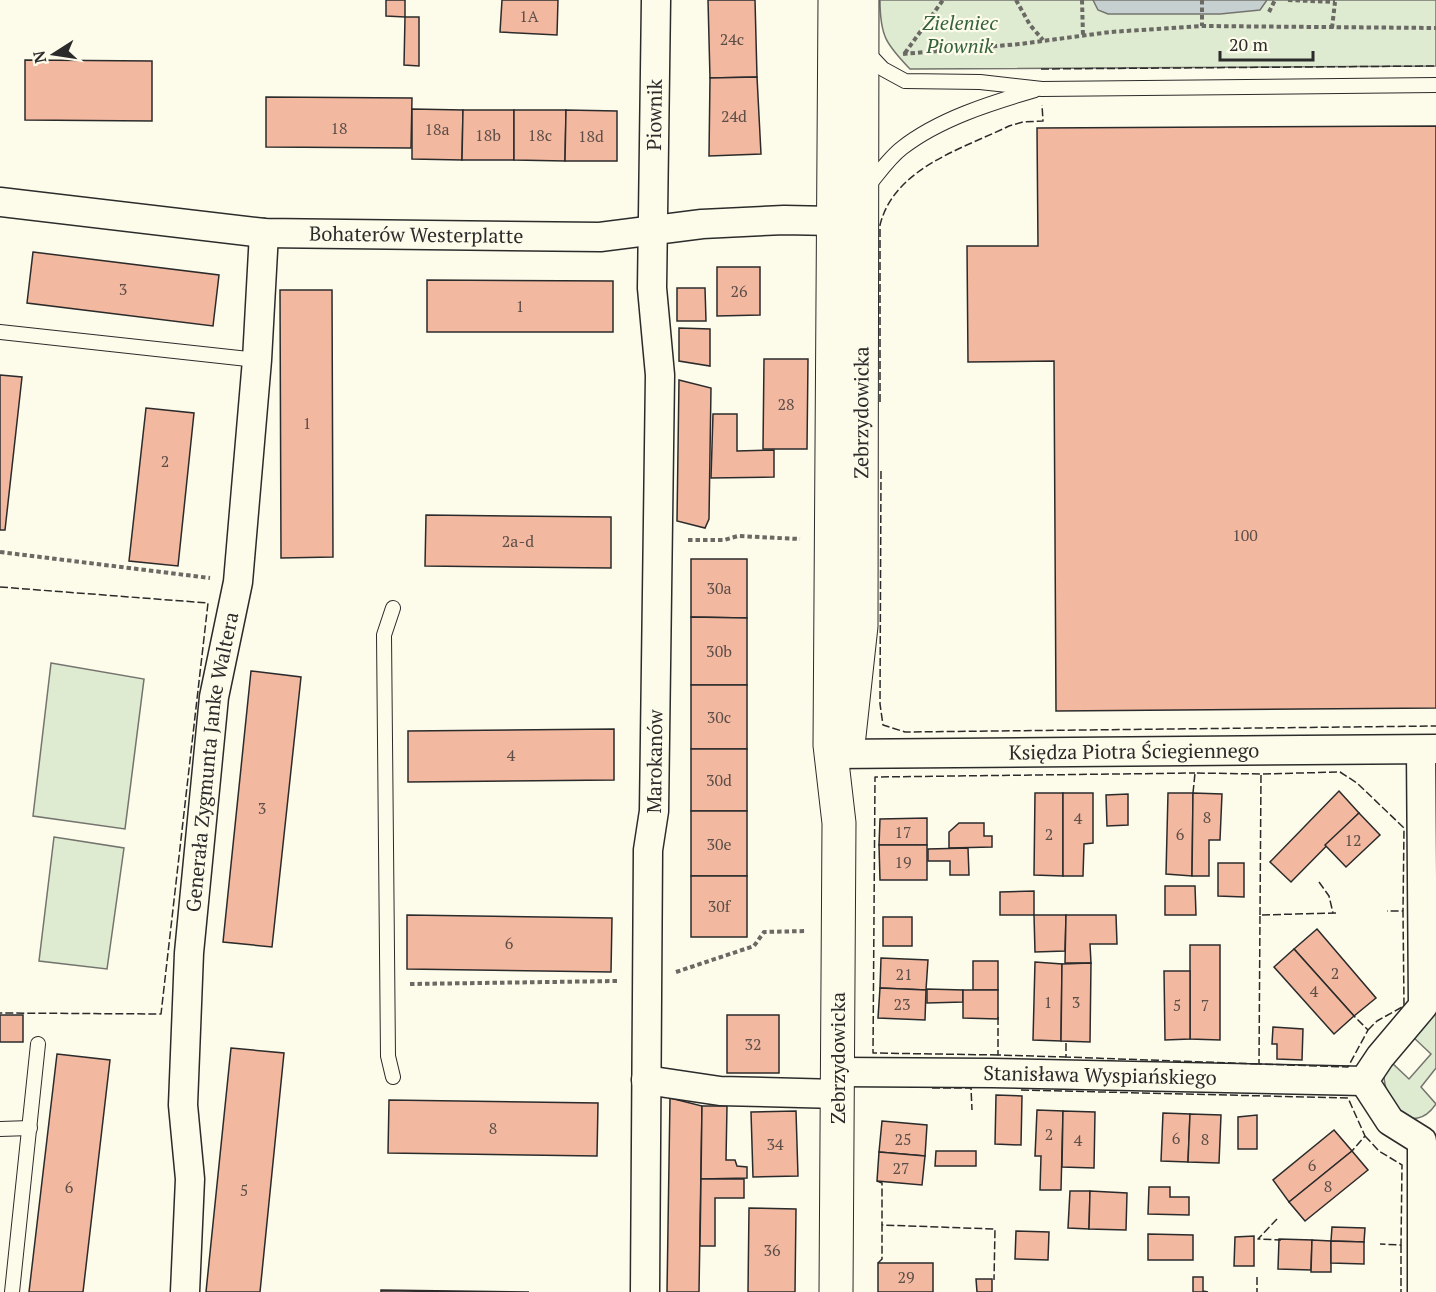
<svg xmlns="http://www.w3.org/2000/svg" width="1436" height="1292" viewBox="0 0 1436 1292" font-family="'PT Serif',serif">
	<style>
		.green { fill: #deebd1; stroke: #74746e; stroke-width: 1.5 }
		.water { fill: #c7d0d0; stroke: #74746e; stroke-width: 1.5 }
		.building { fill: #f2b8a0; stroke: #2b2b2b; stroke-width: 1.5 }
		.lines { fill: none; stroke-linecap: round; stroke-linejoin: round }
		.service-casing { stroke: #2b2b2b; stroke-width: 16 }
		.minor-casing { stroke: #2b2b2b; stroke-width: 31 }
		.tertiary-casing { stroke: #2b2b2b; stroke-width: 35 }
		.path { stroke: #6a6964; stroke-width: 4; stroke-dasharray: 4.5 3; stroke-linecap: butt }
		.service { stroke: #fdfbea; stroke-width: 14 }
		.minor { stroke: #fdfbea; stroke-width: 28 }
		.tertiary { stroke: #fdfbea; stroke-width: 33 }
		.fence { stroke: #2b2b2b; stroke-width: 1.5; stroke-dasharray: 8 3; stroke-linecap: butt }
		.labels { text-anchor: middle; stroke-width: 4.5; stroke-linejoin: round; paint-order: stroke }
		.number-label { font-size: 16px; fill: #5d4e48 }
		.park-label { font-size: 20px; font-style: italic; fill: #34623c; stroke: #fdfbea }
		.street-label { font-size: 20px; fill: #2b2b2b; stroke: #fdfbea }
	</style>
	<rect width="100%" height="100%" fill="#fdfbea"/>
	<g class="green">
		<path d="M880 0H1436V66L910 69C886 44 880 36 880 0Z"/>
		<polygon points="51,663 144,679 125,829 33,816"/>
		<polygon points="54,837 124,848 107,969 39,961"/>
		<path d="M1436 1006V1068L1421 1087 1436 1104C1412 1139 1384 1102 1384 1075L1392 1063 1409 1079 1431 1054 1413 1037Z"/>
	</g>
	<polygon class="water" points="1093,0 1267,0 1260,10 1220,14 1108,14 1098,10"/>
	<g class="building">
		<polygon points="386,0 405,0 405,17 386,16"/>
		<polygon points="502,0 558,0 557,35 500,32"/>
		<polygon points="708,0 755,0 757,77 710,78"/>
		<polygon points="405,17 419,17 419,66 404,65"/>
		<polygon points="25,60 152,61 152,121 25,120"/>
		<polygon points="757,77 761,154 709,156 710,78"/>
		<polygon points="266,97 412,98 411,148 266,147"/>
		<polygon points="412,109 463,110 462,160 412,159"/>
		<polygon points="463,110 514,110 514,160 462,160"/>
		<polygon points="514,110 566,110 565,161 514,160"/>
		<polygon points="566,110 617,111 617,161 565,161"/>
		<polygon points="1436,126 1436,708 1056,711 1054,361 968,362 967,246 1038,246 1037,128"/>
		<polygon points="33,252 219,275 213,326 27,303"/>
		<polygon points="717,267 760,267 760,315 717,316"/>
		<polygon points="427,280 613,281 613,332 427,332"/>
		<polygon points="677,288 705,288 706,321 677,321"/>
		<polygon points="280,290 332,290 333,557 281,558"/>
		<polygon points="679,328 710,329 710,366 679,361"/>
		<polygon points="764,359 808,359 807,449 763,449"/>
		<polygon points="0,375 22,377 5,530 0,530"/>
		<polygon points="679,380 711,388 709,519 705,528 677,521"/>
		<polygon points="146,408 194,413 178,566 129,561"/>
		<polygon points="713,414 737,414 737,451 774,450 774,477 711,478"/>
		<polygon points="426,515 611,517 611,568 425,566"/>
		<polygon points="691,559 747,559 747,618 691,617"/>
		<polygon points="691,617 747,618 747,685 691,685"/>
		<polygon points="251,671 301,677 272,947 223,942"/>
		<rect x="691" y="685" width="56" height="64"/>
		<polygon points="614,729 614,780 408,782 408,731"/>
		<rect x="691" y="749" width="56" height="62"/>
		<polygon points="1339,791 1359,813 1291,882 1270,862"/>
		<polygon points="1035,793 1063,793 1063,876 1034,875"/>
		<polygon points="1063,793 1093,793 1093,843 1084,844 1083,876 1063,876"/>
		<polygon points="1168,793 1193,793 1192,876 1166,874"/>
		<polygon points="1193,793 1222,794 1220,840 1209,840 1209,876 1192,876"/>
		<polygon points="1128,794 1128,825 1107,826 1106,795"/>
		<rect x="691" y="811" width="56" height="65"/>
		<polygon points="1359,813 1380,835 1346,867 1325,845"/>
		<polygon points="927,818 927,845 879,845 880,819"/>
		<polygon points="959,823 984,823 984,836 992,836 992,847 949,848 949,832"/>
		<polygon points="879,845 927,845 927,880 880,880"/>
		<polygon points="968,848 969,875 950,875 950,861 928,861 928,849"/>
		<polygon points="1218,863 1244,863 1244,897 1218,896"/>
		<rect x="691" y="876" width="56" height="61"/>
		<polygon points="1165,886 1195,886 1196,915 1165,915"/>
		<polygon points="1034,891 1034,915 1000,915 1000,892"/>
		<polygon points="407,915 612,918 611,972 407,969"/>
		<polygon points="1034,915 1066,915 1065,951 1035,952"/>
		<polygon points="1066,915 1116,915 1117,944 1090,944 1091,963 1065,963"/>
		<rect x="883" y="917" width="29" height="29"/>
		<polygon points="1317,929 1376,998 1354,1016 1294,949"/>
		<polygon points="1190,945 1220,945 1220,1040 1190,1039"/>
		<polygon points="1294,949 1354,1016 1334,1034 1274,967"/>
		<polygon points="881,958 928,960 926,990 880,988"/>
		<rect x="973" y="961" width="25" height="29"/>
		<polygon points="1035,962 1062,964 1061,1041 1033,1040"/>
		<polygon points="1091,963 1090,1042 1061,1041 1062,964"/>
		<polygon points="1164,971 1190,971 1190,1039 1165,1040"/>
		<polygon points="880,988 926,990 925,1020 878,1018"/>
		<polygon points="927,989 963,990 963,1002 927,1003"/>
		<polygon points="963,990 998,990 998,1019 963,1018"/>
		<rect x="0" y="1015" width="23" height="27"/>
		<rect x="727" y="1015" width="52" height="58"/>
		<polygon points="1273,1027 1303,1029 1302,1060 1277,1059 1277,1044 1272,1044"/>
		<polygon points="231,1048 284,1053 260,1292 206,1292"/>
		<polygon points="57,1054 110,1060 83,1292 29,1292"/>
		<polygon points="996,1095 1022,1096 1021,1145 995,1144"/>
		<polygon points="670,1098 702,1106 699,1292 667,1292"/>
		<polygon points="389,1100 598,1103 597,1156 388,1153"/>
		<polygon points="702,1106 727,1106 726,1160 735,1160 737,1166 747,1167 747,1178 701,1179"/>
		<polygon points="1037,1110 1063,1111 1061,1190 1040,1190 1041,1156 1035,1156"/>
		<polygon points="796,1111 798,1176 753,1177 751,1112"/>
		<polygon points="1063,1111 1095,1112 1094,1168 1062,1167"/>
		<polygon points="1163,1113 1190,1114 1188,1162 1161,1161"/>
		<polygon points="1190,1114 1221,1115 1219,1163 1188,1162"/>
		<polygon points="1257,1115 1257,1149 1238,1149 1238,1117"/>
		<polygon points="882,1121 927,1125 925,1156 879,1152"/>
		<polygon points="1334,1130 1352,1151 1289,1202 1273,1180"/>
		<polygon points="936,1151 976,1151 976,1166 935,1166"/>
		<polygon points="1352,1151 1368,1170 1305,1221 1289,1202"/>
		<polygon points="879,1152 925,1156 922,1185 877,1181"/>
		<polygon points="701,1179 744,1179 744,1198 715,1198 715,1246 700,1246"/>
		<polygon points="1149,1187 1170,1187 1170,1197 1189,1197 1189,1215 1148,1214"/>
		<polygon points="1070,1191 1090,1191 1089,1229 1068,1228"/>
		<polygon points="1090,1191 1127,1193 1126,1230 1089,1229"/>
		<polygon points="749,1208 796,1209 795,1292 748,1292"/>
		<polygon points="1332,1227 1365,1228 1364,1242 1331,1241"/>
		<polygon points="1016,1231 1049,1232 1048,1260 1015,1259"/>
		<polygon points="1148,1234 1193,1235 1193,1260 1148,1260"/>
		<polygon points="1254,1236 1254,1266 1234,1266 1235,1237"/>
		<polygon points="1279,1239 1312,1240 1311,1270 1278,1269"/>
		<polygon points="1312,1240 1331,1241 1331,1272 1311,1272"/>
		<polygon points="1331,1241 1364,1242 1364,1264 1331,1263"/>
		<rect x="878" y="1263" width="55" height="29"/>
		<polygon points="1193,1277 1203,1277 1203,1291 1208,1292 1193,1292"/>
		<polygon points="976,1279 992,1279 992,1292 977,1292"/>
		<polygon points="381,1290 529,1292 381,1292"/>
	</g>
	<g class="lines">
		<g class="service-casing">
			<g id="service">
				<polyline points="867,52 883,69 905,81 980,82 1042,89 1436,85"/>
				<path d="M868 186C879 173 889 158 902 148 939 119 991 103 1035 90"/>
				<polyline points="0,332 257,360"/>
				<polyline points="393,608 384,635 388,1056 393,1077"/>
				<polyline points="0,1129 30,1128"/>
				<polyline points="12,1292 38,1044"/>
			</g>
		</g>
		<g class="minor-casing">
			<g id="minor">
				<path id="s1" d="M0 202 264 233 600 237 702 224 784 220 833 221"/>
				<polyline points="1421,750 1423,1006 1380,1057 1364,1081 1390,1121 1422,1141 1422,1292"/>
				<path id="s2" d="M831 754 1436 749"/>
				<path id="s3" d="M838 1072 992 1073 1364 1081"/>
				<polyline points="646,1080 720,1091 838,1094"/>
				<path id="s4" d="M185 1292 190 1179 183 1105 189 953 214 697 238 582 257 360 264 233"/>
				<path id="s5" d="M645 1292 648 850 654 811 660 375 652 288 656 0"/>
			</g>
		</g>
		<g class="tertiary-casing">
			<g id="tertiary">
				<polyline points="835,0 830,745 839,823 836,1292"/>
				<path id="s6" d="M849 736 861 626 862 0"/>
			</g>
		</g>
		<g class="path">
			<polyline points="1016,0 1030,25 1043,40"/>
			<polyline points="1082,0 1083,36"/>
			<polyline points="1202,0 1202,26"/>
			<polyline points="1288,0 1335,2"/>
			<polyline points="1269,12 1275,0"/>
			<polyline points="1332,28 1335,2"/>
			<polyline points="905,53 943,0"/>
			<polyline points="903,54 1020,44 1110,32 1202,26 1436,28"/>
			<polyline points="688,540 724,540 738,536 800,539"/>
			<polyline points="0,552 210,578"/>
			<polyline points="676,972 754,946 764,932 807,931"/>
			<polyline points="410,984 618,981"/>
		</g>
		<use href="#service" class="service"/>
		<use href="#minor" class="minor"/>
		<use href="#tertiary" class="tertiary"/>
		<g class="fence">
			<polyline points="1041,69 1436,66"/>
			<path d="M880 402V225C894 168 962 149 1009 126L1023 122 1043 121 1042 105"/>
			<polyline points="881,471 880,704 883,725 905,732 1436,726"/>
			<polyline points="0,587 208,603 161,1014 0,1013"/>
			<polyline points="1193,793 1195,773 1261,774"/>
			<polyline points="1319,882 1329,896 1333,913"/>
			<polyline points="1336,913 1260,915 1259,1064 1348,1067 1368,1030 1354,1016"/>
			<polyline points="1260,915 1261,774 1340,772 1357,783 1404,828 1403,911"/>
			<polyline points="998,1017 998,1055 1066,1057"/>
			<polyline points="1368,1030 1377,1021 1404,1006 1403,911 1387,911"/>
			<polyline points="1066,1043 1066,1057 1259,1064"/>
			<polyline points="998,1055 873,1053 875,777 1195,773"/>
			<polyline points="932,1088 971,1088 972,1110"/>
			<polyline points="1021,1090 1348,1098 1365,1136 1352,1151"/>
			<polyline points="1365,1136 1379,1151 1402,1165 1401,1245 1380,1244"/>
			<polyline points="877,1181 882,1183 882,1225"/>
			<polyline points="1277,1219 1258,1239 1281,1240"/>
			<polyline points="1401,1245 1401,1292"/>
			<polyline points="878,1263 882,1259 882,1225 995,1229 994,1280"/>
			<polyline points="1257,1277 1257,1292"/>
		</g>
	</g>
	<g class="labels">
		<g class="number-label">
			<text x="529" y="22">1A</text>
			<text x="732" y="45">24c</text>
			<text x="734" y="122">24d</text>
			<text x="339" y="134">18</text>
			<text x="437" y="135">18a</text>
			<text x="488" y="141">18b</text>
			<text x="540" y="141">18c</text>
			<text x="591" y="142">18d</text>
			<text x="123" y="295">3</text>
			<text x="739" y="297">26</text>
			<text x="520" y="312">1</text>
			<text x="786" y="410">28</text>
			<text x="307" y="429">1</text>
			<text x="165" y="467">2</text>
			<text x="1245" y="541">100</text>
			<text x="518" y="547">2a-d</text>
			<text x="719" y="594">30a</text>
			<text x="719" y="657">30b</text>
			<text x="719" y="723">30c</text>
			<text x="511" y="761">4</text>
			<text x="719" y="786">30d</text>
			<text x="262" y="814">3</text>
			<text x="1207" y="823">8</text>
			<text x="1078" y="824">4</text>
			<text x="903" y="838">17</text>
			<text x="1049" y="840">2</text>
			<text x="1180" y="840">6</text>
			<text x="1353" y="846">12</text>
			<text x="719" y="850">30e</text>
			<text x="903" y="868">19</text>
			<text x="719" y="912">30f</text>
			<text x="509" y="949">6</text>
			<text x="1335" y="979">2</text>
			<text x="904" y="980">21</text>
			<text x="1314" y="997">4</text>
			<text x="1048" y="1008">1</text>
			<text x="1076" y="1008">3</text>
			<text x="902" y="1010">23</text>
			<text x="1177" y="1011">5</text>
			<text x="1205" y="1011">7</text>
			<text x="753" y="1050">32</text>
			<text x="493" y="1134">8</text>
			<text x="1049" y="1140">2</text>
			<text x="1176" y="1144">6</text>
			<text x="903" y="1145">25</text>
			<text x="1205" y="1145">8</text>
			<text x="1078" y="1146">4</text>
			<text x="775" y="1150">34</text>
			<text x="1312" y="1171">6</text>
			<text x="901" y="1174">27</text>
			<text x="1328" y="1192">8</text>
			<text x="69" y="1193">6</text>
			<text x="244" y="1196">5</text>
			<text x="772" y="1256">36</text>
			<text x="906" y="1283">29</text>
		</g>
		<g class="park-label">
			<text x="960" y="30">Zieleniec<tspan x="960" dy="23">Piownik</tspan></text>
		</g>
		<g class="street-label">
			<text dy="7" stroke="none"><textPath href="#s5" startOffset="1178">Piownik</textPath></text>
			<text dy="7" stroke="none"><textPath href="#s1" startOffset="418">Bohaterów Westerplatte</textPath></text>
			<text dy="7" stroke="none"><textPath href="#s6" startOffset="324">Zebrzydowicka</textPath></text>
			<text dy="7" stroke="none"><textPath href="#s2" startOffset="303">Księdza Piotra Ściegiennego</textPath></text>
			<text dy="7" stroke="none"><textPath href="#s5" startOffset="531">Marokanów</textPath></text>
			<text dy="7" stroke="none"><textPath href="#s4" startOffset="532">Generała Zygmunta Janke Waltera</textPath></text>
			<text transform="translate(838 1058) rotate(-90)" y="7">Zebrzydowicka</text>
			<text dy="7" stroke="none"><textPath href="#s3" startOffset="262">Stanisława Wyspiańskiego</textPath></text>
		</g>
	</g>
	<g transform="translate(54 54) rotate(258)" stroke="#fdfbea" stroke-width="4.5" paint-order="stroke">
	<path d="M0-4.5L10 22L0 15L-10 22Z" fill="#2b2b2b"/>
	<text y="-9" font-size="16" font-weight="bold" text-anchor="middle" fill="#2b2b2b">N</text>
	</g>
	<path d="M1220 51v9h93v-9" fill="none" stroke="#2b2b2b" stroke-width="3"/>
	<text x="1229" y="51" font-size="18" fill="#2b2b2b" stroke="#fdfbea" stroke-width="4.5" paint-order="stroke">20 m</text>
</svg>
